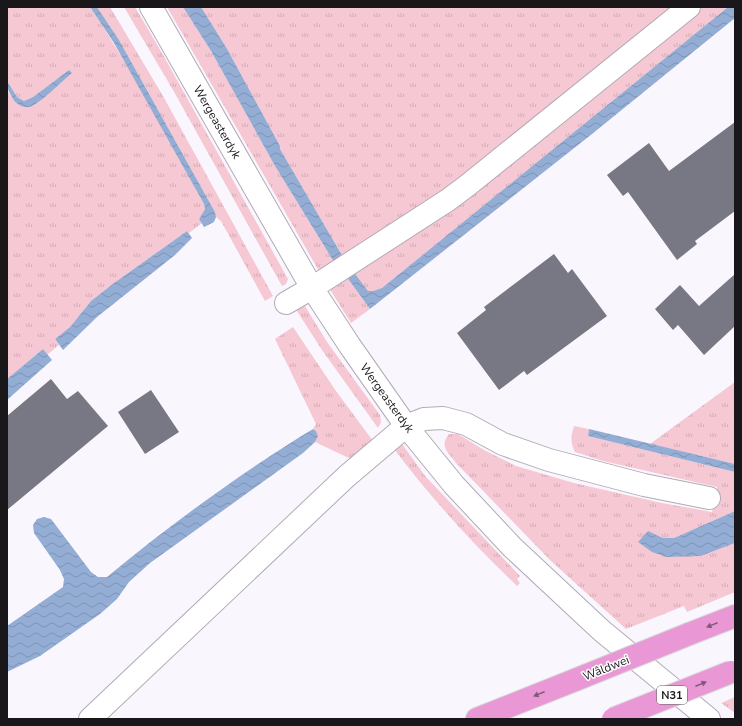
<svg xmlns="http://www.w3.org/2000/svg" width="742" height="726" viewBox="0 0 742 726" font-family="'Nunito Sans',sans-serif">
	<style>
		.grass { fill: url(#grass-tufts) }
		.water { fill: url(#water-waves) }
		.building { fill: #787884 }
		.lines { fill: none; stroke-linecap: round; stroke-linejoin: round }
		.minor-casing { stroke: #b1abb7; stroke-width: 24 }
		.highway-casing { stroke: #d6d5d6; stroke-width: 24 }
		.minor { stroke: #fff; stroke-width: 22 }
		.highway { stroke: #e998d5; stroke-width: 22 }
		.highway-bridge-casing { stroke: #d6d5d6; stroke-width: 24; stroke-linecap: butt }
		.highway-bridge { stroke: #e998d5; stroke-width: 22 }
		.oneway { fill: #825878 }
		.labels { text-anchor: middle; stroke-width: 3; stroke-linejoin: round; paint-order: stroke }
		.shield { fill: #fff; stroke: #5f5d5f; stroke-width: 1 }
		.shield-label { font-size: 11px; font-weight: bold; fill: #1a171b }
		.street-label { font-size: 12px; fill: #1a171b; stroke: #fff }
	</style>
	<defs>
		<pattern id="grass-tufts" width="24" height="20" patternUnits="userSpaceOnUse"><rect width="24" height="20" fill="#f6c8d3"/><path d="M3 7l-1-3M5 7V3M7 7l1-3M15 17l-1-3M17 17v-4M19 17l1-3" fill="none" stroke="#d2abb5"/></pattern>
		<pattern id="water-waves" width="16" height="10" patternUnits="userSpaceOnUse"><rect width="16" height="10" fill="#93add4"/><path d="M0 5q4-4 8 0t8 0" fill="none" stroke="#7e94b5"/></pattern>
	</defs>
	<rect width="100%" height="100%" fill="#faf6fe"/>
	<g class="grass">
		<path d="M7 7H90C132 70 168 138 204 204L205 209 199 219 202 223 189 233 187 231 114 283 91 301 70 327 55 339 59 345 47 355 43 349 7 379V90L15 102 29 107 69 70 33 97 24 101 17 97 7 81Z"/>
		<polygon points="97,7 110,7 163,96 273,296 265,301 221,221 216,217 215,212 119,40"/>
		<polygon points="124,7 135,7 162,53 288,279 286,284 282,286 173,90"/>
		<polygon points="167,7 183,7 211,51 275,166 334,262 343,257 280,149 280,146 226,47 201,7 682,7 445,196 336,265 326,270 319,271"/>
		<polygon points="695,7 728,7 382,288 373,291 368,291 353,271 346,276 370,309 351,323 329,288"/>
		<polygon points="299,306 305,306 327,342 380,415 381,422 378,428 322,350 295,308"/>
		<polygon points="293,327 336,391 373,441 353,460 315,442 318,436 316,431 313,429 316,424 275,339"/>
		<polygon points="735,382 735,464 650,444"/>
		<path d="M574 426 589 429 588 436 735 472V511L674 538H663L648 532 701 556 735 543V592L687 612 684 606 626 629 551 561 456 463C448 452 439 447 449 434H458L484 450 516 466 574 483 662 503 712 512 717 487 603 461 575 452C570 442 571 436 574 426Z"/>
		<path d="M402 444 426 477 520 576 517 579 520 583 517 586C473 544 431 498 394 449Z"/>
		<polygon points="735,697 735,713 721,703"/>
	</g>
	<g class="water">
		<polygon points="90,7 97,7 119,40 215,212 216,217 214,222 204,227 199,219 205,209 204,204 114,43"/>
		<polygon points="183,7 201,7 226,47 280,146 280,149 343,257 334,262 275,166 211,51"/>
		<polygon points="728,7 735,7 735,18 592,134 370,309 346,276 353,271 368,291 373,291 382,288"/>
		<path d="M69 70 72 73C63 80 39 105 29 107 23 108 16 104 13 99 9 92 7 89 7 81L17 97 24 101 33 97Z"/>
		<polygon points="187,231 192,238 175,255 97,317 63,350 55,339 70,327 91,301 114,283"/>
		<polygon points="43,349 52,360 7,400 7,379"/>
		<path d="M313 429 316 431 318 436 315 442 303 453 150 563 129 582 117 599 100 614 40 656 7 672V626L63 587 64 579 60 570 34 533 33 525 37 519 44 517 51 519 91 572 98 577H107C171 524 242 472 313 429Z"/>
		<polygon points="589,429 735,464 735,472 588,436"/>
		<polygon points="735,511 735,543 701,556 667,557 652,552 638,542 648,531 663,538 674,538"/>
	</g>
	<g class="building">
		<polygon points="735,122 735,211 695,241 697,244 677,260 628,192 623,196 607,175 649,143 669,171"/>
		<polygon points="554,254 568,273 572,269 607,316 527,375 524,371 499,390 457,333 486,310 484,307"/>
		<polygon points="735,274 735,326 704,355 678,325 673,330 655,309 680,285 699,306"/>
		<polygon points="51,379 67,399 78,391 108,426 7,510 7,416"/>
		<polygon points="151,390 179,432 145,454 118,412"/>
	</g>
	<g class="lines">
		<g class="minor-casing">
			<g id="minor">
				<polyline points="151,7 312,288 350,346 406,426 454,485 512,547 602,631 709,719"/>
				<polyline points="286,303 312,288 448,200 468,185 689,7"/>
				<polyline points="90,719 347,476 406,426 424,419 443,418 466,424 503,444 549,460 644,485 709,498"/>
			</g>
		</g>
		<g class="highway-casing">
			<g id="highway">
				<polyline points="689,634 735,616"/>
				<polyline points="477,719 575,680"/>
			</g>
		</g>
		<use href="#minor" class="minor"/>
		<use href="#highway" class="highway"/>
		<g class="highway-bridge-casing">
			<g id="highway-bridge">
				<polyline points="575,680 689,634"/>
				<polyline points="613,719 731,672"/>
			</g>
		</g>
		<use href="#highway-bridge" class="highway-bridge"/>
	</g>
	<defs><path id="oneway-solid" d="M-6-.8H1V-3.2L6.5 0L1 3.2V.8H-6Z"/></defs>
	<g class="oneway">
		<use href="#oneway-solid" transform="translate(712 625) rotate(158)"/>
		<use href="#oneway-solid" transform="translate(701 684) rotate(-22)"/>
		<use href="#oneway-solid" transform="translate(539 694) rotate(158)"/>
	</g>
	<g class="labels">
		<rect class="shield" x="657" y="686" width="30" height="18" rx="3"/>
		<g class="shield-label">
			<text x="672" y="699">N31</text>
		</g>
		<g class="street-label">
			<text transform="translate(217 122) rotate(60)" y="4">Wergeasterdyk</text>
			<text transform="translate(387 398) rotate(54)" y="4">Wergeasterdyk</text>
			<text transform="translate(606 668) rotate(-22)" y="4">Wâldwei</text>
		</g>
	</g>
	<rect width="742" height="726" fill="none" stroke="#1a171b" stroke-width="16"/>
</svg>
